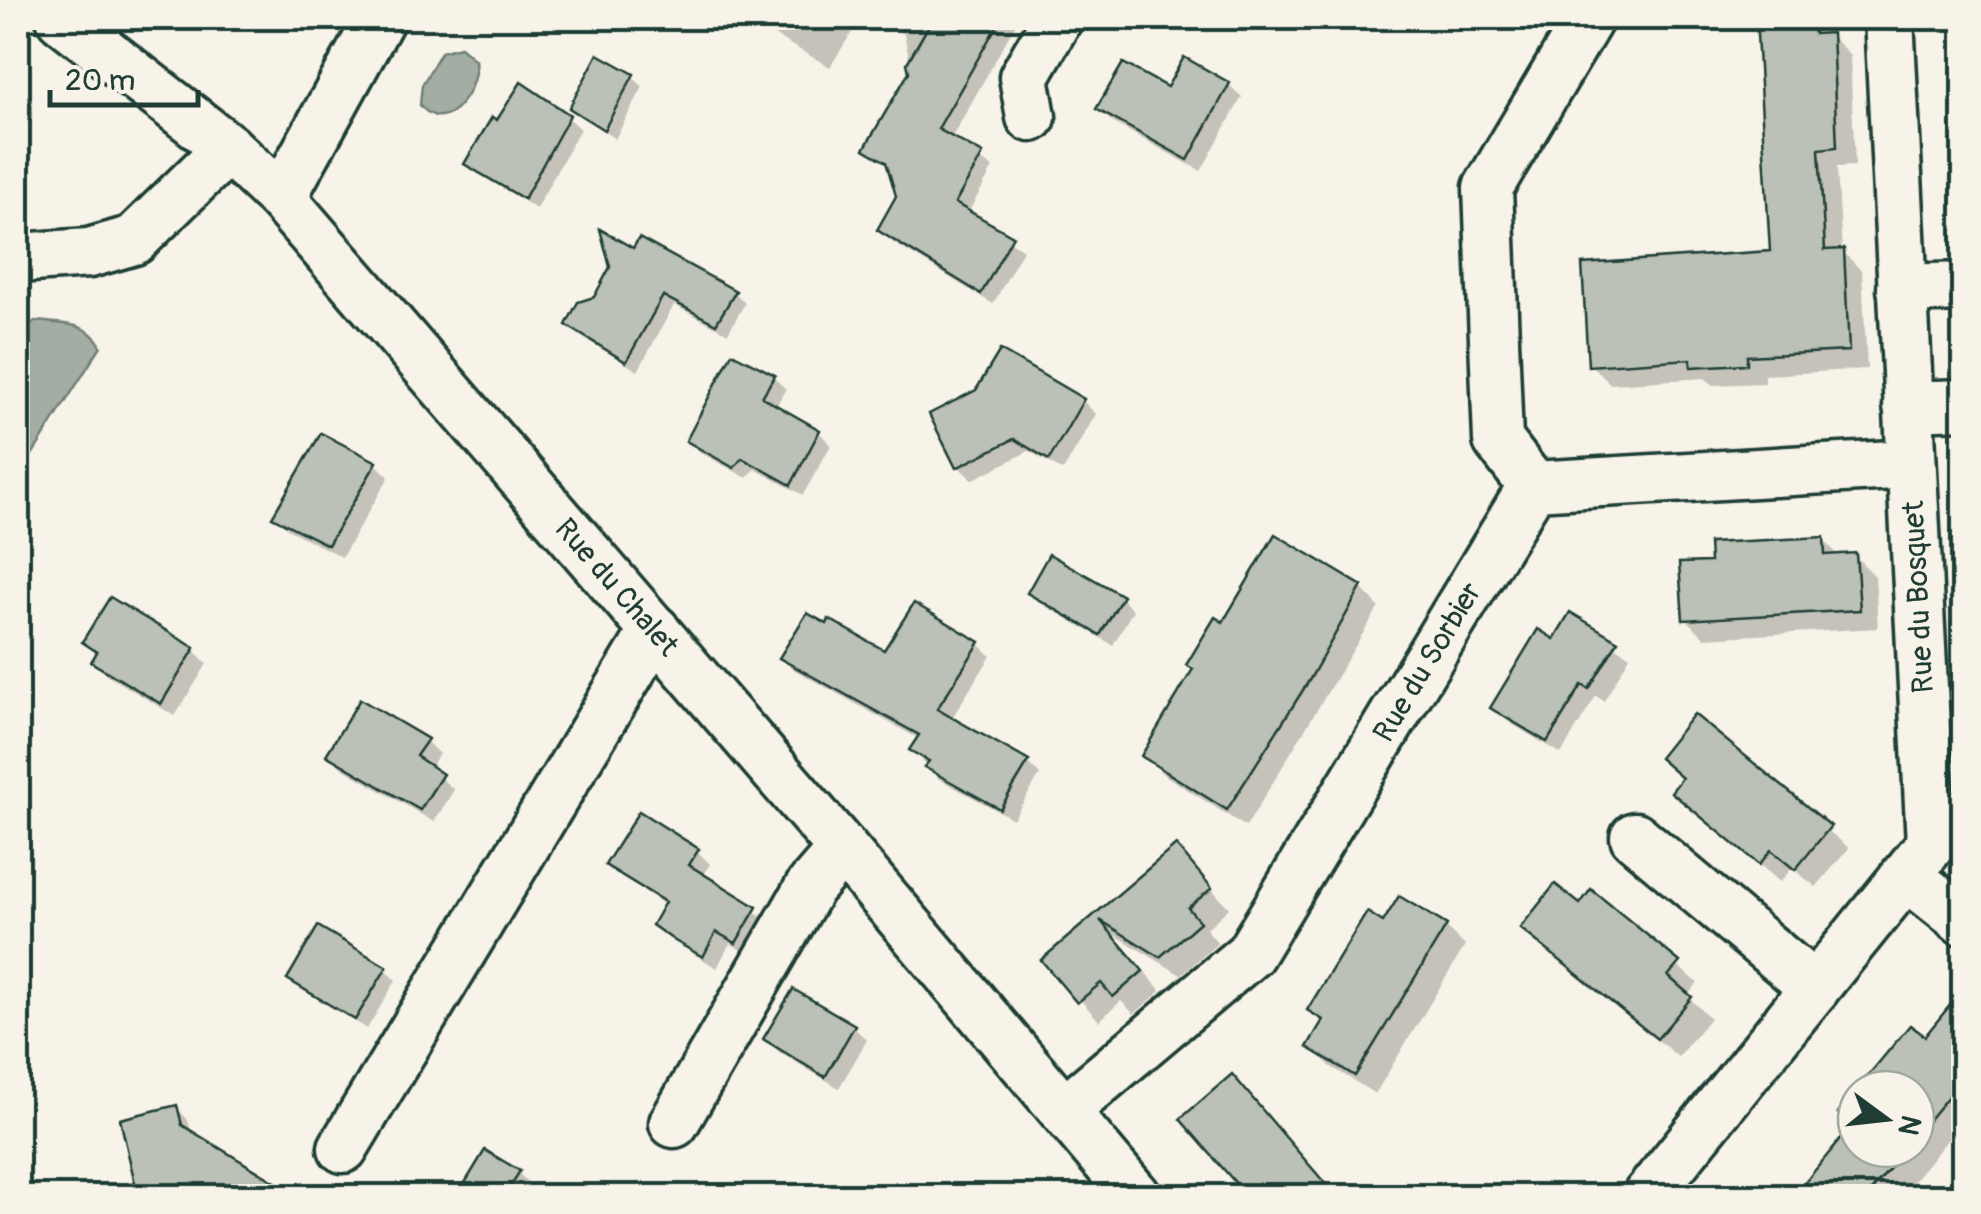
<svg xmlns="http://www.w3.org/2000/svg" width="1981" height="1214" viewBox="0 0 1981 1214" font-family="Pangolin,sans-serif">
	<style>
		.water { fill: #a4ada3; stroke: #6f8077; stroke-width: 2.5 }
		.shadow { fill: #0003 }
		.building { fill: #bbc1b6; stroke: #1f3d34; stroke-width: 2.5 }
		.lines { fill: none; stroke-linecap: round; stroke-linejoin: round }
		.minor-casing { stroke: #1f3d34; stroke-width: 55 }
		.minor { stroke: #f7f3e8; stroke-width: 48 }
		.labels { text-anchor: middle; stroke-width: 8; stroke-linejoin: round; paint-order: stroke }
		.street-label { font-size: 30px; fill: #1f3d34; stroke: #f7f3e8 }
	</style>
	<rect width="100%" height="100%" fill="#f7f3e8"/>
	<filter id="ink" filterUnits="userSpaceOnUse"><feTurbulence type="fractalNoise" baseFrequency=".01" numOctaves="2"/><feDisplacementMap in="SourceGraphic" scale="20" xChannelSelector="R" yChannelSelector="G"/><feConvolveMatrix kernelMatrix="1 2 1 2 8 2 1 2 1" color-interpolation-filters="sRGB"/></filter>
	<g filter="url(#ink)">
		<g class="water">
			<path d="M460 47 475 60C480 87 447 139 420 105L422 85 441 52Z"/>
			<path d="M35 321C61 324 88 321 101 346L18 477V332Z"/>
		</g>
		<g class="shadow">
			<polygon points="762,18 861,18 830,67 772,34 759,22"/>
			<polygon points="873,18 1019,18 951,139 993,168 968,213 1023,250 993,304 892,242 880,229 899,197 889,166 867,149 912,72 904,34"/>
			<polygon points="1758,18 1823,18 1830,24 1831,36 1850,55 1855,166 1837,167 1842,251 1862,271 1867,369 1765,375 1765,383 1713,385 1705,378 1610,384 1591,365 1772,253"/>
			<polygon points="632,76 643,87 615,139 572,108"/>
			<polygon points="1229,85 1242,97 1201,171 1112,122 1099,109 1168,91"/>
			<polygon points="568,117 580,129 536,209 467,164"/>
			<polygon points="18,133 30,145 18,163"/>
			<polygon points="634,251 734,293 745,303 728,333 674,305 638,371 580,336 570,325"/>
			<polygon points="773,377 786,389 775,408 819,432 831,445 803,495 755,469 747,478 701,453 689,441"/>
			<polygon points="1083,401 1096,414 1063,471 1029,451 972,480 958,466"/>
			<polygon points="376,464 389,477 342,557 289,530 275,516"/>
			<polygon points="1823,539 1840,557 1855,556 1875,576 1878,628 1705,638 1685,618"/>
			<polygon points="1361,588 1379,607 1246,827 1163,774 1145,755 1224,625"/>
			<polygon points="1030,592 1121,598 1133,610 1113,645 1042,604"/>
			<polygon points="111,601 194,650 207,664 175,716 107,675 94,661 98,654 85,642"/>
			<polygon points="1571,616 1630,656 1604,701 1596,696 1561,754 1507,721 1493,707 1554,643"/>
			<polygon points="979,644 991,656 951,719 1028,763 1040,775 1013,819 939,779 912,749 919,739 795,670 782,657"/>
			<polygon points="1694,718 1849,848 1816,887 1792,868 1780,882 1674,792 1684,779"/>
			<polygon points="426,741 439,754 430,768 454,790 434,822 342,768 329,755"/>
			<polygon points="1175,849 1229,908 1206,929 1218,943 1181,975 1112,933 1161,991 1134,1014 1121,1001 1099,1021 1045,960"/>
			<polygon points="697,851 710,864 703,876 769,922 749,955 730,943 717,968 668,938 655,925 666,906 608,865"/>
			<polygon points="1591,893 1698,983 1687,996 1710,1018 1678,1057 1523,927 1580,907"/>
			<polygon points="1383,926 1445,926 1465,946 1375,1094 1330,1066 1310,1046 1324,1024 1310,1010"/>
			<polygon points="385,969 396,980 367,1029 290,979"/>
			<polygon points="853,1027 867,1040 839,1088 779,1052 766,1039"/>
			<polygon points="1964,1031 1964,1120 1901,1196 1782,1196 1791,1186 1800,1193 1855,1126 1856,1095 1856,1149 1916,1149 1916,1089 1861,1089 1925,1040"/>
			<polygon points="176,1107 188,1120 192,1134 277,1192 274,1196 129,1196"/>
			<polygon points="518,1173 530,1184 523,1196 455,1196 459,1191"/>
		</g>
		<g class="building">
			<polygon points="933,18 1001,18 938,129 983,154 955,203 1013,236 981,294 877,230 896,196 886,162 864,149 909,72 907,63"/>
			<polygon points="1756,18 1813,18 1814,34 1832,33 1837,147 1819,149 1825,250 1844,249 1849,351 1747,356 1747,364 1691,367 1691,359 1588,366 1582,264 1770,251"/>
			<polygon points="598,54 634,74 604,130 569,108"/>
			<polygon points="1184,57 1230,83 1188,160 1096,109 1123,63 1167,87"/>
			<polygon points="521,82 570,115 524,199 464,164 492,117 497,120"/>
			<polygon points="600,229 633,248 639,238 736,291 716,324 663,296 626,362 566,325 578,302 594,297 610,267"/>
			<polygon points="1000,350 1084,399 1049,460 1014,439 956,468 929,414 976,390"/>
			<polygon points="732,353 775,375 762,397 820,430 791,485 742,458 734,468 686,441"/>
			<polygon points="321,433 377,462 328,545 272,517"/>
			<polygon points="1275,534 1362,586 1310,679 1227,810 1141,756 1193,669 1186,665 1215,617 1223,622"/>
			<polygon points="1824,537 1825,555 1856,553 1860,610 1683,620 1679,563 1710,562 1709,543"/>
			<polygon points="1049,554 1123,596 1100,635 1027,593"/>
			<polygon points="110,597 195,648 161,704 91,662 97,652 82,642"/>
			<polygon points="914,603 980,642 937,709 1029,761 1000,809 924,767 929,761 909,750 919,735 779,658 807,613 827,624 829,619 884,650"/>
			<polygon points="1570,612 1618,641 1589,689 1582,685 1547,742 1490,708 1538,629 1554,639"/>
			<polygon points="360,699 428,739 416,756 443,774 420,810 326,755"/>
			<polygon points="1694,714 1831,826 1795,870 1771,850 1759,865 1671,792 1682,778 1659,758"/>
			<polygon points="639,811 699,849 689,865 757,907 736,943 716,932 703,957 675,941 652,925 665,902 605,865"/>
			<polygon points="1176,845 1212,888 1188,908 1200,922 1160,957 1100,920 1143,971 1113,997 1101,983 1077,1003 1041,960"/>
			<polygon points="1555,884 1580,904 1591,889 1680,962 1668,976 1692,997 1657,1039 1520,928"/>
			<polygon points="1399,896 1447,925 1355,1076 1307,1047 1323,1020 1307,1010 1367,912 1383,922"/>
			<polygon points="318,926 387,967 355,1020 287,979"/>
			<polygon points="1964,988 1964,1077 1916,1135 1916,1089 1857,1089 1910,1025 1925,1036"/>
			<polygon points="793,989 855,1025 825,1077 763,1039"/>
			<polygon points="1232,1074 1282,1133 1336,1196 1247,1196 1180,1119"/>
			<polygon points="1856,1091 1856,1149 1906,1149 1867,1196 1794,1196 1852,1125 1838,1113"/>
			<polygon points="177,1105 182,1125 298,1196 138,1196 120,1119"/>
			<polygon points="485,1150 520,1171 504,1196 457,1196"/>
		</g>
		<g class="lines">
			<g class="minor-casing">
				<g id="minor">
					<polyline points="61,18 228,148 281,198 843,849 1136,1196"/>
					<polyline points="1031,117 1024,77 1058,18"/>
					<polyline points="281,198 380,18"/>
					<polyline points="18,258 89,253 134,240 228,148"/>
					<polyline points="1902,289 1964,287"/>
					<polyline points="1908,406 1964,404"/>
					<polyline points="1533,486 1498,440 1488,188 1589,18"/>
					<polyline points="1635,837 1815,988"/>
					<polyline points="1906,875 1964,921"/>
					<polyline points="1065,1110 1250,954 1533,486 1911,464"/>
					<polyline points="674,1123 810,887 843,849"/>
					<polyline points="343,1148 655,630"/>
					<polyline points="1647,1196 1931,844 1889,18"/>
				</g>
			</g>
			<use href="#minor" class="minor"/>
		</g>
	</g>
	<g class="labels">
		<g class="street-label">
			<text transform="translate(617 587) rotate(49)" y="10">Rue du Chalet</text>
			<text transform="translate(1918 597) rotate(-93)" y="10">Rue du Bosquet</text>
			<text transform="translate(1427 662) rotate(-59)" y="10">Rue du Sorbier</text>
		</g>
	</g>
	<rect width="1981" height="1214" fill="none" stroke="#f7f3e8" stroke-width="60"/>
	<rect x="30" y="30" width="1921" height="1154" fill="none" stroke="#1f3d34" stroke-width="4" filter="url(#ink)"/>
	<g transform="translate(1886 1119) rotate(105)"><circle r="48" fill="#f7f3e8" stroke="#a1aaa0" stroke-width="2.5"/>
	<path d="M0-8L18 38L0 25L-18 38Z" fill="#1f3d34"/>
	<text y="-15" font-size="28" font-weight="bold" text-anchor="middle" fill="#1f3d34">N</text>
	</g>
	<path d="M50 90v15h148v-15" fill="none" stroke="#1f3d34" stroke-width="5"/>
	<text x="65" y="90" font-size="30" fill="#1f3d34" stroke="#f7f3e8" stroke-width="8" paint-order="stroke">20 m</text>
</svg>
